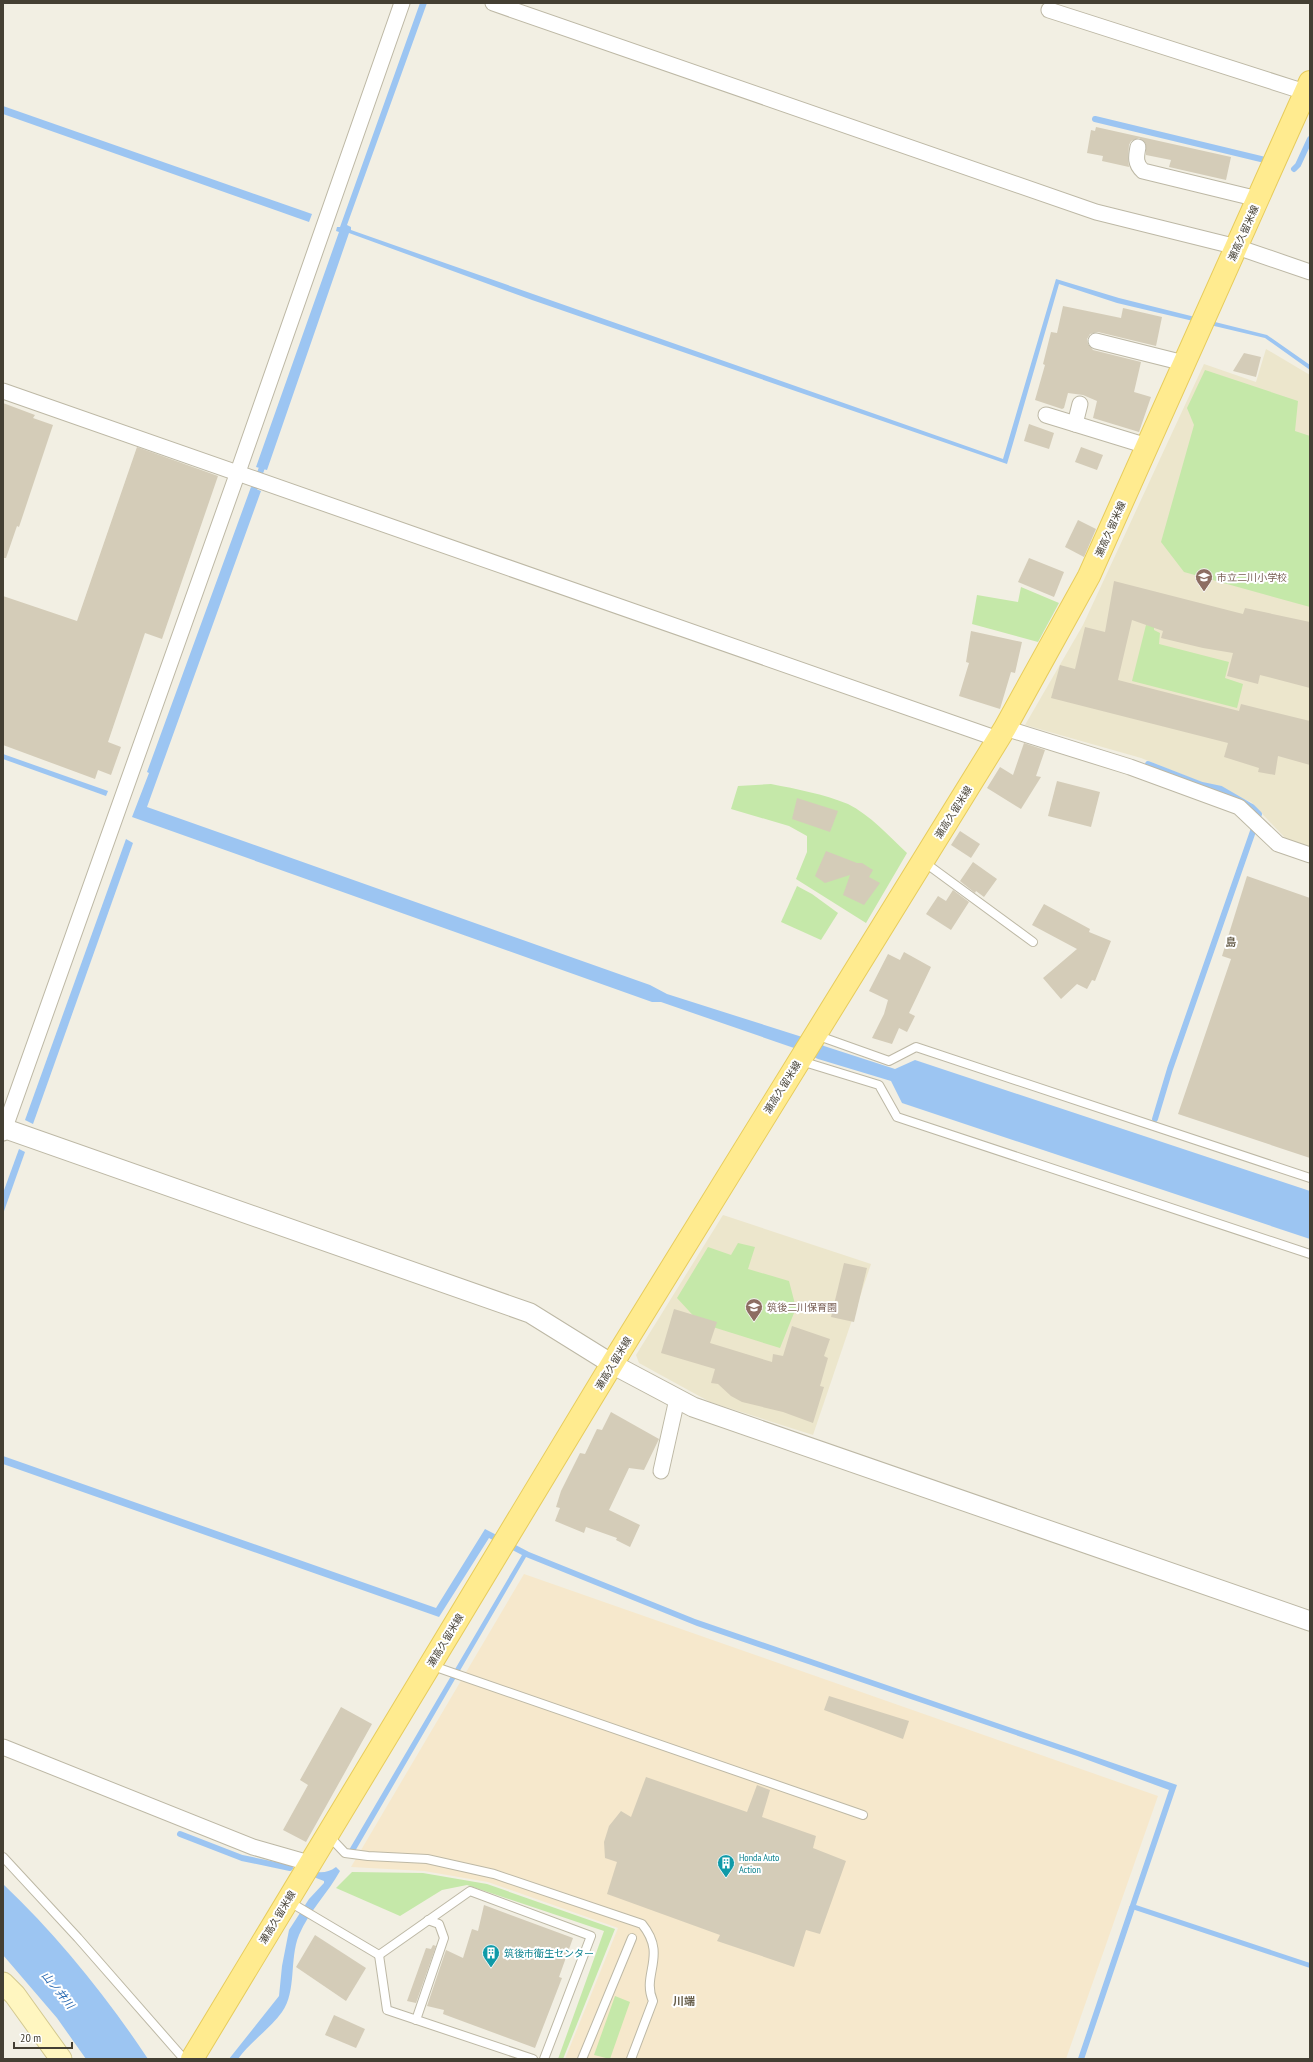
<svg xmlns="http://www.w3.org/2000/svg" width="1313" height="2062" viewBox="0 0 1313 2062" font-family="'PT Sans Narrow','Noto Sans JP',sans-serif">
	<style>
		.commercial { fill: #f6e8cc }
		.education { fill: #ece6cc }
		.green { fill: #c5e8a9 }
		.water { fill: #9cc5f2 }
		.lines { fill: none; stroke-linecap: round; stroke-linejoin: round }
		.stream { stroke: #9cc5f2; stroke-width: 6 }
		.building { fill: #d4ccb8 }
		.service-casing { stroke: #bdb8a5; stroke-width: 10 }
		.minor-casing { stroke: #bdb8a5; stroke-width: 17 }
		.tertiary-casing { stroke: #bdb8a5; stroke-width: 21 }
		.secondary-casing { stroke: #d4c990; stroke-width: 23 }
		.primary-casing { stroke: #e7cc5c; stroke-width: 24 }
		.service { stroke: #fff; stroke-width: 8 }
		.minor { stroke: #fff; stroke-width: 15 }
		.tertiary { stroke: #fff; stroke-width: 19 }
		.secondary { stroke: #fff6c0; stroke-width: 21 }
		.primary { stroke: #ffeb8f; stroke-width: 22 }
		.labels { text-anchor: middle; stroke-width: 4; stroke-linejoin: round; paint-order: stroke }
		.street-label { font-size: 10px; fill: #443f33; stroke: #fff }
		.education-label { font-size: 10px; fill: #785e54; stroke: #fff; text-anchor: start }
		.culture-label { font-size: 10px; fill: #0d838f; stroke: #fff; text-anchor: start }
		.neighbourhood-label { font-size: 11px; font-weight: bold; fill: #675e4a; stroke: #fff }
		.water-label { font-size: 11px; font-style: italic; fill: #2a6ab2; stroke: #fff }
	</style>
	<rect width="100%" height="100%" fill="#f2efe3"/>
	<polygon class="commercial" points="524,1574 1158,1796 1066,2059 565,2059 618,1928 488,1882 424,1871 351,1867"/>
	<g class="education">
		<polygon points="1266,349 1310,375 1310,848 1288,841 1251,802 1141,758 1025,725 1083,625 1204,364 1256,382"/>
		<polygon points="723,1215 871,1264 813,1435 710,1402 639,1363 636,1355"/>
	</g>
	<g class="green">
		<polygon points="1205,370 1298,401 1295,431 1310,436 1310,607 1184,572 1161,542 1194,425 1187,408"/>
		<polygon points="1021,587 1059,603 1038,642 972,624 977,595 1018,602"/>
		<polygon points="1146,625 1154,626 1154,630 1160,633 1159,644 1229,662 1225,678 1243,684 1237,708 1132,681"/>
		<path d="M771 784C797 789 823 794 848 804 870 815 889 836 907 853L866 923 796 879 807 852V836L789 826 731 809 738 786Z"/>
		<polygon points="797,886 812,894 838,913 821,940 781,922"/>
		<polygon points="738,1243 755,1247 748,1269 789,1281 796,1308 780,1348 700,1323 677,1298 708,1247 731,1255"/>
		<polygon points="352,1872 423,1873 487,1884 615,1929 563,2059 558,2059 604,1931 467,1885 442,1890 400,1916 336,1888"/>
		<polygon points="615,1996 630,2002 610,2059 594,2055"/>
	</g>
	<g class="water">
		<polygon points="420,3 427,3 347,225 351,227 351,230 1003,459 1056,279 1119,298 1267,335 1310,365 1310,370 1265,338 1117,303 1059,284 1007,464 532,300 349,233 267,470 256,467 339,232 336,231 337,227 340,227"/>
		<polygon points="3,106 312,214 309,222 3,114"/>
		<polygon points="251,487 261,491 147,807 650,985 667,994 818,1042 824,1046 895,1069 915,1060 1310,1191 1310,1239 902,1103 891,1081 818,1059 794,1048 661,1002 652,1002 132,817 149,773 147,772"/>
		<polygon points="3,754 108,791 106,796 3,759"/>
		<polygon points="126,839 133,843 33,1124 25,1120"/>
		<polygon points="19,1149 25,1152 3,1214 3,1193"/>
		<polygon points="3,1456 436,1608 485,1529 529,1552 695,1619 1177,1785 1136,1905 1310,1963 1310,1968 1129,1908 1169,1790 1077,1756 697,1626 526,1557 354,1853 349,1850 522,1555 489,1538 439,1617 3,1464"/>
		<path d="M336 1867 340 1871C328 1893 309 1911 299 1935 289 1959 297 1991 282 2012 269 2030 250 2042 238 2059H229L279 1996 282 1966 289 1930 309 1899 324 1883V1881L290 1868C307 1868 322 1878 336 1867Z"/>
		<path d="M3 1884C57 1935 107 1997 148 2059H86L57 2018 3 1955Z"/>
	</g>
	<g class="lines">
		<g class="stream">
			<polyline points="1095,119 1265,160"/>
			<polyline points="1294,169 1298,165 1310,139"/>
			<polyline points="252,495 264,462"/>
			<polyline points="1148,764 1202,785 1221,789 1252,807 1259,814 1170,1069 1155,1119"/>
			<polyline points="180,1834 242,1858 290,1868"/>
			<polyline points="1081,2059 1132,1908"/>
		</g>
	</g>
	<g class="building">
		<polygon points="1096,127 1231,157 1226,180 1169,167 1171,160 1146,155 1146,144 1139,138 1131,141 1129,145 1128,158 1129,167 1102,161 1103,156 1087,153 1091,130 1095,131"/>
		<polygon points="1063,306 1121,318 1123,308 1162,317 1156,346 1098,332 1090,334 1087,339 1088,344 1093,350 1141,362 1134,392 1151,397 1139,432 1093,418 1097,401 1083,395 1068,393 1064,408 1062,409 1035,400 1045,365 1043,364 1051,332 1057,333"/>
		<polygon points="1244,353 1261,357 1256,377 1233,371"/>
		<polygon points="3,403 35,415 33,418 53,425 19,527 17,526 6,558 3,558"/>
		<polygon points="1029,424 1054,433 1049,449 1024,441"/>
		<polygon points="137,447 218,476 162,639 145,633 108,742 121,747 111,775 98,770 95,779 3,745 3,596 77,621"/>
		<polygon points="1081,447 1103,455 1097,470 1075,462"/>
		<polygon points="1078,520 1096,529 1084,557 1065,547"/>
		<polygon points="1029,558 1064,572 1054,597 1018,582"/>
		<polygon points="1114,581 1243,614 1245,608 1310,622 1310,688 1260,675 1258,684 1227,676 1233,653 1203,648 1161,638 1163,631 1132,620 1118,680 1239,711 1241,704 1310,721 1310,765 1278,756 1275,775 1258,772 1259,768 1224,757 1228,743 1051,698 1060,665 1075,669 1085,627 1105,632"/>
		<polygon points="971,631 1022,642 1015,673 1011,672 1000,709 959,696 969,663 966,662"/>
		<polygon points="1024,743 1045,750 1036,776 1041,777 1021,809 987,788 1000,767 1013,775"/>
		<polygon points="1057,781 1100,792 1091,827 1048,816"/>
		<polygon points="797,798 838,811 830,832 792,819"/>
		<polygon points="960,831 980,844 971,858 951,845"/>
		<polygon points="826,851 857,863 862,863 873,870 869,877 880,883 864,905 843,895 850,875 825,883 815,876"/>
		<polygon points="973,862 997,879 984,897 976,891 975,893 960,881"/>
		<polygon points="1247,876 1310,898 1310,1158 1178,1114 1231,959 1222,956"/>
		<polygon points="953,890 969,902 951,930 926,914 938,896 946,901"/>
		<polygon points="1044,904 1090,929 1089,932 1111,941 1095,981 1092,980 1087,989 1077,984 1061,999 1043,978 1077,949 1032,925"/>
		<polygon points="904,952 931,967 909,1013 915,1016 907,1032 899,1028 892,1044 872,1038 884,1014 888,1000 869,991 888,954 900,960"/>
		<polygon points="844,1263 867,1268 854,1322 831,1317"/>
		<polygon points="674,1309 717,1322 710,1343 772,1362 773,1354 783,1356 792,1326 830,1339 824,1356 828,1358 820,1386 824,1387 813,1423 783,1412 742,1402 731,1396 718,1384 711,1383 715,1369 661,1353"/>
		<polygon points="611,1412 659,1439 644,1470 629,1468 609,1510 640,1525 630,1547 616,1540 617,1538 586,1527 584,1533 555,1521 560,1508 556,1507 561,1491 580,1453 585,1454 597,1429 602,1430"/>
		<polygon points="829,1696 909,1721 903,1739 824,1710"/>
		<polygon points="341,1707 372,1724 306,1842 283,1830 308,1785 300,1780"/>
		<polygon points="646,1777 747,1812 757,1785 770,1790 762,1817 816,1836 813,1848 846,1861 820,1934 806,1930 794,1967 717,1941 720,1935 607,1894 617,1862 605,1858 604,1842 609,1826 621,1811 631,1817"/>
		<polygon points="484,1905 573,1938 559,1977 562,1978 535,2048 443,2014 444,2010 427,2006 446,1950 463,1958 472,1929 478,1931"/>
		<polygon points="315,1935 366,1968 346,2001 296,1967"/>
		<polygon points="433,1945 436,1946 416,2003 407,2001 426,1948 431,1949"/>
		<polygon points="334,2015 365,2029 356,2048 325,2035"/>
	</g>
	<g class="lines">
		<g class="service-casing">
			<g id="service">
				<polyline points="924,862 1033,942"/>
				<polyline points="816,1035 889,1061 916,1047 1310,1178"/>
				<polyline points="801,1061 879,1085 897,1117 1310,1254"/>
				<polyline points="430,1665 863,1815"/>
				<path d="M328 1835 345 1853 368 1856 427 1859 494 1874 642 1924C668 1956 641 1974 653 2001L631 2059"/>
				<polyline points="3,1857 78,1938 184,2059"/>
				<polyline points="288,1901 379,1955"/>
				<polyline points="379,1955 470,1891 591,1936 544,2059"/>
				<polyline points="379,1955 387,2010 533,2059"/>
				<polyline points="416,2020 444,1938 439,1924 428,1920"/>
				<polyline points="582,2059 632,1938"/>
			</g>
		</g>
		<g class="minor-casing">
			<g id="minor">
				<polyline points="493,3 1096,212 1237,247 1310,272"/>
				<polyline points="1049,10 1305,92"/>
				<path d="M1138 147C1136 157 1135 164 1143 171L1258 199"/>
				<polyline points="1096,341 1184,363"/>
				<polyline points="3,391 998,739"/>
				<polyline points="1046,415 1147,446"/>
				<polyline points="1075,424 1080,404"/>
				<polyline points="1005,728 1130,767 1239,807 1278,844 1310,855"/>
				<polyline points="3,1133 238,472 402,3"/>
				<polyline points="661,1471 677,1399"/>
				<polyline points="3,1747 253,1847 309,1863"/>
			</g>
		</g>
		<g class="tertiary-casing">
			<polyline id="tertiary" points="3,1128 530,1313 612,1364 693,1407 1310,1621"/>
		</g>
		<g class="secondary-casing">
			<polyline id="secondary" points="3,1983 15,1995 61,2059"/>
		</g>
		<g class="primary-casing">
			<polyline id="primary" points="192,2059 612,1364 1005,728 1089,576 1310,82"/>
		</g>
		<use href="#service" class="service"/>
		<use href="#minor" class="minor"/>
		<use href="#tertiary" class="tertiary"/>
		<use href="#secondary" class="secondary"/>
		<use href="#primary" class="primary"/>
	</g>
	<defs>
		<g id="school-pin" transform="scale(0.9)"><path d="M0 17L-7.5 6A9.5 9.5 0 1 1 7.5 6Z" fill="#8d6e63" stroke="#fff"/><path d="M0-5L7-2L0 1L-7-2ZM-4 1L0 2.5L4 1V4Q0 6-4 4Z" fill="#fff"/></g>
		<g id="building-pin" transform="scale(0.9)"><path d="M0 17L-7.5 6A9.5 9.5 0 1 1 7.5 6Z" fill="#0f9aa8" stroke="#fff"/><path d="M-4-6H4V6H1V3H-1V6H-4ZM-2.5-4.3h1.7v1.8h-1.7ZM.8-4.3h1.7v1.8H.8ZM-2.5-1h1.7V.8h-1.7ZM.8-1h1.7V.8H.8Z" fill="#fff"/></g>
	</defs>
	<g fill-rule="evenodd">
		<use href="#school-pin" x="1204" y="577"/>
		<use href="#school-pin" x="754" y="1307"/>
		<use href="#building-pin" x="726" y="1863"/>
		<use href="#building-pin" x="491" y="1953"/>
	</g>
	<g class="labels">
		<g class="street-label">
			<text transform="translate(1243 233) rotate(-66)" y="4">瀬高久留米線</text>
			<text transform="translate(1110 529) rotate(-66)" y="4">瀬高久留米線</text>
			<text transform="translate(953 812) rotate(-58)" y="4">瀬高久留米線</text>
			<text transform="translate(782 1087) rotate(-58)" y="4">瀬高久留米線</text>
			<text transform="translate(613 1363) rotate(-59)" y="4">瀬高久留米線</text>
			<text transform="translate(445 1640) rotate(-59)" y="4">瀬高久留米線</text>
			<text transform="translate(277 1917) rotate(-59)" y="4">瀬高久留米線</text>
		</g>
		<g class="education-label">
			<text x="1217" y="581">市立二川小学校</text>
			<text x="767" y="1311">筑後二川保育園</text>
		</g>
		<g class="culture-label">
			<text x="739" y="1861">Honda Auto<tspan x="739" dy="12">Action</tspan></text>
			<text x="504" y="1957">筑後市衛生センター</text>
		</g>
		<g class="neighbourhood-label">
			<text x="1231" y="946">島</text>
			<text x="684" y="2005">川端</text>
		</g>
		<g class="water-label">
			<text transform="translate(58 1990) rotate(51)" y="4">山ノ井川</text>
		</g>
	</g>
	<rect width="1313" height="2062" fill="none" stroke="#443f33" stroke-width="8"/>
	<path d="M14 2042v6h58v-6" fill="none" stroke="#443f33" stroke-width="2"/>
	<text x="20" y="2042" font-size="12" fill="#443f33" stroke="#ffffff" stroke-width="3" paint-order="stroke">20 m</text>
</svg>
